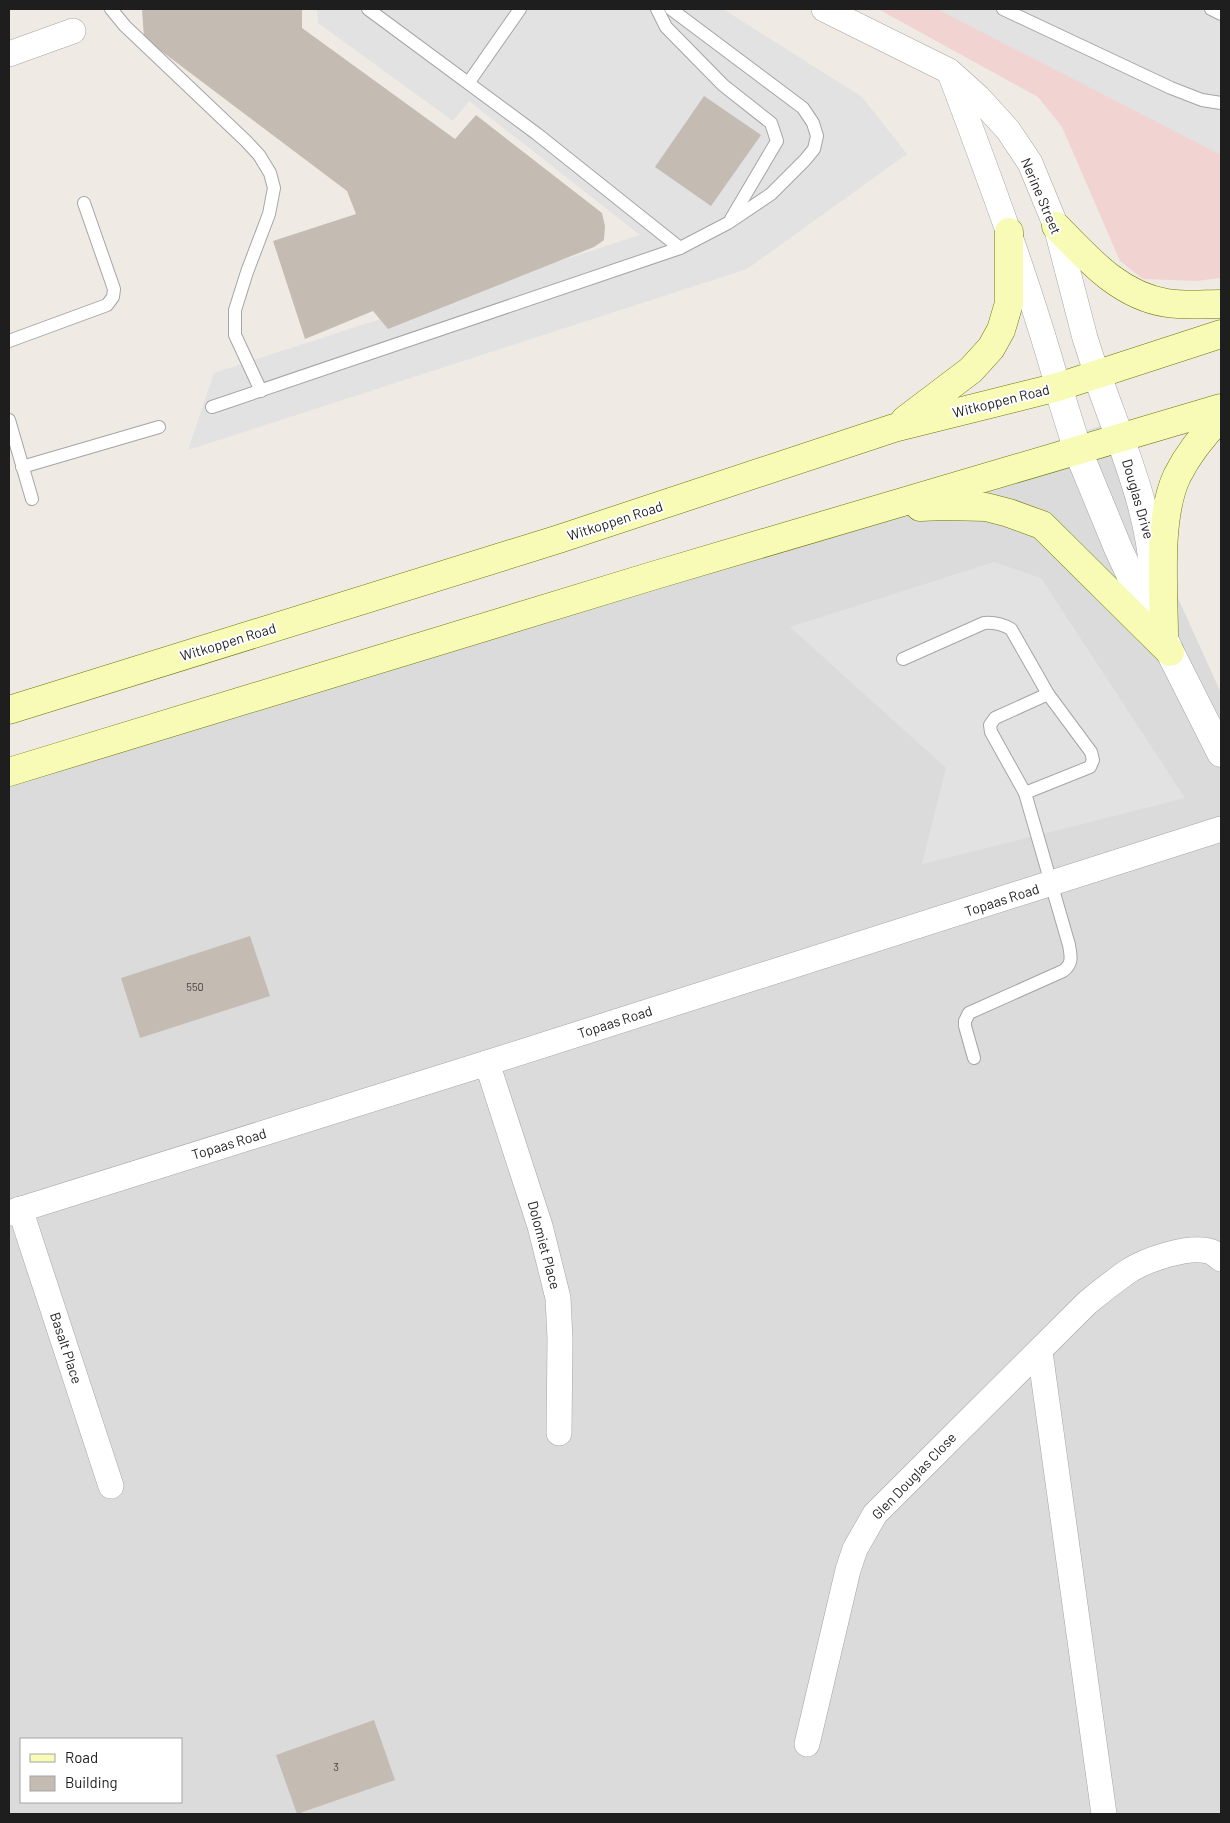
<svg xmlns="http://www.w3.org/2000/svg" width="1230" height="1823" viewBox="0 0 1230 1823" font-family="Barlow,sans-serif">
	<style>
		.residential { fill: #dcdbdb; fill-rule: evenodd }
		.commercial { fill: #f1d3d2 }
		.parking { fill: #e2e2e2 }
		.building { fill: #c4bbb3 }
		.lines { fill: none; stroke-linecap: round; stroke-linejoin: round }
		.service-casing { stroke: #a5a5a5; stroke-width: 14 }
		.minor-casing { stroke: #a5a5a5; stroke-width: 26 }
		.tertiary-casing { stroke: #a5a5a5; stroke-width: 29 }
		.secondary-casing { stroke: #6b7802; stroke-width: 29 }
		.service { stroke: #fff; stroke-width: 12 }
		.minor { stroke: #fff; stroke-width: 25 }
		.tertiary { stroke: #fff; stroke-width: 28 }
		.secondary { stroke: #f7fbb6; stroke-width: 28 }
		.labels { text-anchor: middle; stroke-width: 4; stroke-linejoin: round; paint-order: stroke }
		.number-label { font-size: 11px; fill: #484543 }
		.street-label { font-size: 14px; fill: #1e1e1e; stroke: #fff }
	</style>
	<rect width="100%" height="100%" fill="#efebe4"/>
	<path class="residential" d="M1100 426 1221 693V1814H9V765L871 505ZM21 1739H181V1802H21Z"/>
	<polygon class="commercial" points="878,9 1221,9 1221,278 1196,281 1143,279 1120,261 1062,127 1038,97"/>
	<g class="parking">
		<polygon points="317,9 723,9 862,97 907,154 747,269 188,450 214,373 640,235 469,101 453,121 318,23"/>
		<polygon points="937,9 1221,9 1221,155"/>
		<polygon points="994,562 1041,578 1185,798 922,864 946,768 790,627"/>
	</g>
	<g class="building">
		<polygon points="142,9 302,9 302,28 455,139 476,115 602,213 605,226 604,240 594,247 388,329 373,311 305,339 273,241 356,214 347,191 144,38"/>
		<polygon points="704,96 761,135 711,206 655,167"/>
		<polygon points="250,936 270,996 140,1038 121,978"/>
		<polygon points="374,1720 395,1780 297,1814 276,1755"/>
	</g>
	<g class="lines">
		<g class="service-casing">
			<g id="service">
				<polyline points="111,9 125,26 246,141 259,155 270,173 274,188 269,214 247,272 235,310 235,335 261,391"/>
				<polyline points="368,9 537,134 680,248"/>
				<polyline points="657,9 666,27 723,85 771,123 777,141 731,219"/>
				<polyline points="1003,9 1171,88 1202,100 1221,103"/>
				<polyline points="1211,9 1221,14"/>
				<polyline points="469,82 520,9"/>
				<polyline points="9,341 107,305 113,297 114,289 84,203"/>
				<polyline points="212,407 680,248 728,223 771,194 805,160 814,149 817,136 813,123 803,108 671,9"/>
				<polyline points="9,420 32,499"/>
				<polyline points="22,467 159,427"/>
				<path d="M903 659 984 623C995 622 1002 624 1011 629L1048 694 1091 752 1093 760 1090 767 1025 793 1069 945C1071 956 1073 964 1063 971L969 1013 965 1021V1026L974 1058"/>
				<polyline points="1025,793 991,732 990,725 995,718 1048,694"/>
			</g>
		</g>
		<g class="minor-casing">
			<g id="minor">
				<polyline points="824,9 949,71 978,97 1008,130 1030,163 1056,226 1085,338 1097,375"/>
				<polyline points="9,54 73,31"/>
				<path d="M950 73C989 177 1028 280 1058 387"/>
				<polyline points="487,1063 540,1226 558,1298 560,1339 559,1433"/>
				<polyline points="20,1209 111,1486"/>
				<polyline points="9,1213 487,1063 1221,829"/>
				<polyline points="1040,1352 1104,1814"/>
				<path d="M807 1744 848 1570 855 1549 875 1514 1087 1303C1100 1292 1113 1282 1127 1272 1145 1260 1190 1244 1212 1252 1215 1254 1218 1257 1221 1259"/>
			</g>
		</g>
		<g class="tertiary-casing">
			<g id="tertiary">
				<path d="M1097 375C1120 441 1150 507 1154 577"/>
				<polyline points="1058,387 1078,451 1118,548 1136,587 1156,621 1170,652 1221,753"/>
			</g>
		</g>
		<g class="secondary-casing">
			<g id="secondary">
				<path d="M1056 226C1088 259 1120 296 1167 303 1185 306 1204 304 1221 304"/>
				<polyline points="905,420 971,370 991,348 1001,330 1009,303 1009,232"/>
				<polyline points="920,507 944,506 986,507 1009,513 1042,525 1170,652"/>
				<path d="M1164 637C1164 589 1157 519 1177 476 1188 454 1204 434 1221 417"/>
				<polyline points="9,710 559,539 894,428 1058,387 1221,334"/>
				<polyline points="9,772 652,576 1221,408"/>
			</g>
		</g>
		<use href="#service" class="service"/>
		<use href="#minor" class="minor"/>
		<use href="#tertiary" class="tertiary"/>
		<use href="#secondary" class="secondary"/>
	</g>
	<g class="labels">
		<g class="number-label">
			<text x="195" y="991">550</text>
			<text x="336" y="1771">3</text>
		</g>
		<g class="street-label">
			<text transform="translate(1041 196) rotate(67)" y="5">Nerine Street</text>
			<text transform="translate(1001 401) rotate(-14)" y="5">Witkoppen Road</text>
			<text transform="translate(1138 499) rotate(74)" y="5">Douglas Drive</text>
			<text transform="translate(615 521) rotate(-18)" y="5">Witkoppen Road</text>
			<text transform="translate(228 642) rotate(-17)" y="5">Witkoppen Road</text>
			<text transform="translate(1002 900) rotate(-18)" y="5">Topaas Road</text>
			<text transform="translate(615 1022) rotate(-18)" y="5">Topaas Road</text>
			<text transform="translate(229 1144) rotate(-17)" y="5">Topaas Road</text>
			<text transform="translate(544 1245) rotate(75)" y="5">Dolomiet Place</text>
			<text transform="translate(66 1348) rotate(72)" y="5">Basalt Place</text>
			<text transform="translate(914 1476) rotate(-46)" y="5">Glen Douglas Close</text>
		</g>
	</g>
	<rect width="1230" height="1823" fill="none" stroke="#1e1e1e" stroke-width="20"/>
	<rect x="20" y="1738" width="162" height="65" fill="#ffffff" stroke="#a5a5a5"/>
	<rect x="30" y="1754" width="25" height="8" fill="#f7fbb6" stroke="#a5a5a5"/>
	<text x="65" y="1763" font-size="15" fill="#1e1e1e">Road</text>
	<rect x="30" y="1776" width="25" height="15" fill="#c4bbb3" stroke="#a5a5a5"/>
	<text x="65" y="1788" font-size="15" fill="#1e1e1e">Building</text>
</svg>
